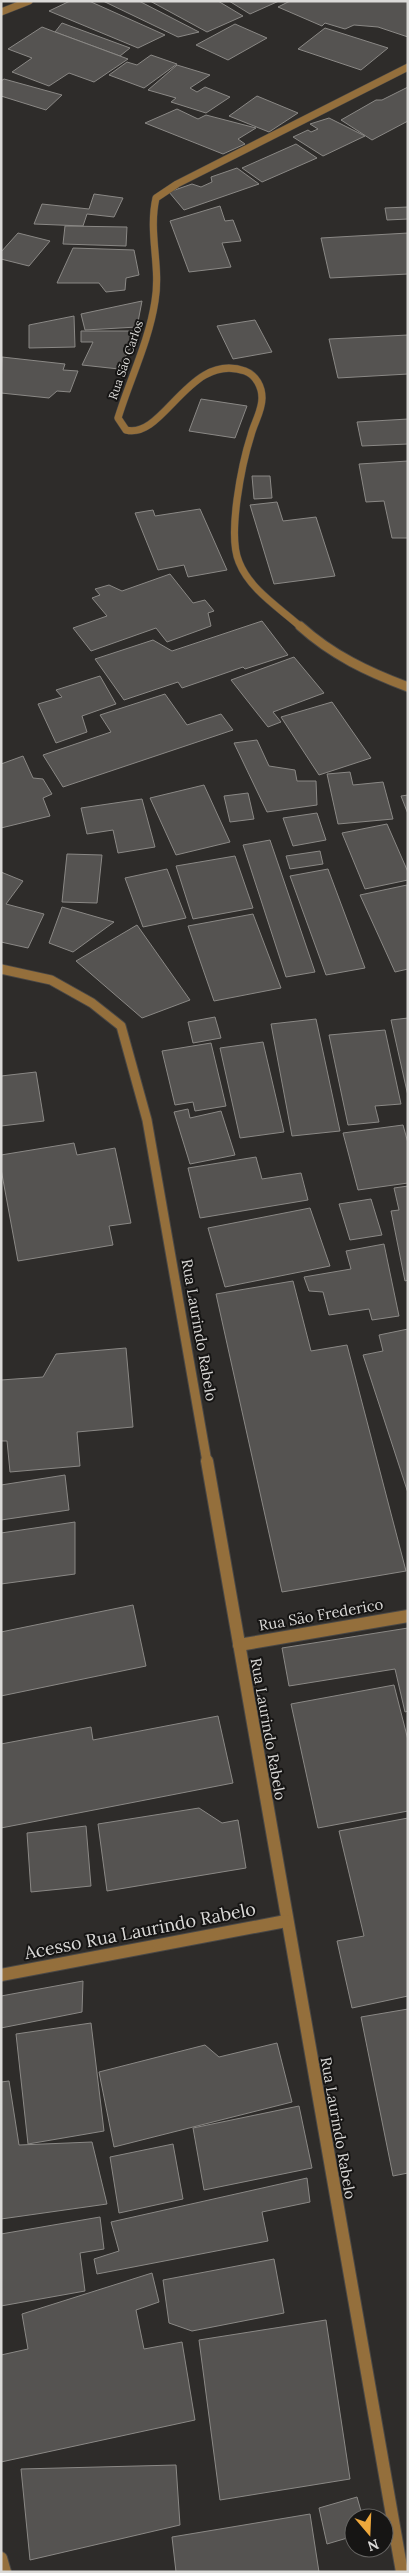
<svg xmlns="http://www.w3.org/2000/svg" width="409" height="2573" viewBox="0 0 409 2573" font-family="Lora,serif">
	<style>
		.building { fill: #555351; stroke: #8a8885 }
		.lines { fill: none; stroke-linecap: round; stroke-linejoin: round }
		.minor-far2-casing { stroke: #4a4846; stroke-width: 8 }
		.minor-far1-casing { stroke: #4a4846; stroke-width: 11 }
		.minor-casing { stroke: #4a4846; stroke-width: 14 }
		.minor-far2 { stroke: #946f3c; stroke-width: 7 }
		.minor-far1 { stroke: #946f3c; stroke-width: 9 }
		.minor { stroke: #946f3c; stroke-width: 12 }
		.labels { text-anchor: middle; stroke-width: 4; stroke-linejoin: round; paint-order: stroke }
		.far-street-label { font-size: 12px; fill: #dbdad8; stroke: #161514 }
		.street-label { font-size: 15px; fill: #dbdad8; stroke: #161514 }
		.near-street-label { font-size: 18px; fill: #dbdad8; stroke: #161514 }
	</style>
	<rect width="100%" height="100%" fill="#2e2c2a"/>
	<g class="building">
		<polygon points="70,1 89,1 165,35 138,48 49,11"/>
		<polygon points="103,1 139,1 199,32 178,37"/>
		<polygon points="150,1 218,1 243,16 207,32"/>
		<polygon points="229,1 279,1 250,14"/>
		<polygon points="290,1 408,1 408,37 378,27 354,25 345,29 325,23 322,26 278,7"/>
		<polygon points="62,23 130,48 120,56 55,32"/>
		<polygon points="235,24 267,38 228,60 196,45"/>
		<polygon points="42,27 55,32 128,59 94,82 69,73 49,86 12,72 32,58 8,49"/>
		<polygon points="325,28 388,48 361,70 298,49"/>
		<polygon points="151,55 177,64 144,88 109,75 127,62 137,65"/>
		<polygon points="177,65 210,75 190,88 197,92 205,87 230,97 206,113 171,102 176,98 148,90"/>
		<polygon points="4,79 62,95 46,110 1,96 1,81"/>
		<polygon points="408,87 408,121 372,140 341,120 376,100 382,100"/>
		<polygon points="257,96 298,113 269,132 229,116"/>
		<polygon points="177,109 198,119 206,115 256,128 238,139 245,144 223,154 145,123"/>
		<polygon points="329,118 365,136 323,156 293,137 308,130 311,132 318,129 310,124"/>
		<polygon points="296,144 317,158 262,182 242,168"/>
		<polygon points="237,168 259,184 184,210 169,192 192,184 201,187 212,182 211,177"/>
		<polygon points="94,194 123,198 114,217 87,214 83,226 34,224 42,204 89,209"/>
		<polygon points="220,206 225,221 233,220 241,241 222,243 231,267 189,272 170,221"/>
		<polygon points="408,207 408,219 387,220 385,208"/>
		<polygon points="65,226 127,227 126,246 63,244"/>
		<polygon points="18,233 50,241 29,266 1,259 1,252"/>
		<polygon points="408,233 408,274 330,278 321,238"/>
		<polygon points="73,248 134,250 139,275 126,278 125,290 106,292 99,283 57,283"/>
		<polygon points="142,301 137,327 85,330 81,314"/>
		<polygon points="74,316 75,347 29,348 29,325"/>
		<polygon points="255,320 272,352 233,359 217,326"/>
		<polygon points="81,331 139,331 119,369 82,365 93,342 81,342"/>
		<polygon points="408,335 408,374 338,378 329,339"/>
		<polygon points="2,357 65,364 63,370 78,371 70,392 57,391 49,398 1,393"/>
		<polygon points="201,399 247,406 235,438 189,431"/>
		<polygon points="408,419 408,444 362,446 357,422"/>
		<polygon points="408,461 408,538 392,538 384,501 366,502 359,464"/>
		<polygon points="252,476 270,476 272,498 254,499"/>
		<polygon points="277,502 283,521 316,517 335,576 274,584 250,505"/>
		<polygon points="200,509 227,570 188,577 184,565 158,570 135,513 153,510 155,516"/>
		<polygon points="170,574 193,603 205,600 214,611 208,613 211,626 167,642 156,628 91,651 73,628 107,616 92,598 100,595 95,589 109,585 122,591"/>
		<polygon points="262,621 288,655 245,669 243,667 182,688 178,682 124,700 95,659 153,640 172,651"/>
		<polygon points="294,657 324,693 273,712 281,722 268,727 231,680"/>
		<polygon points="100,676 116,704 82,716 87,732 56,743 38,704 62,697 56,690"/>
		<polygon points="165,694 187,725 221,714 233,730 63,787 43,755 111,732 100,715"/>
		<polygon points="332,702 371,758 319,775 281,717"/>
		<polygon points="257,740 269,766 295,770 297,781 316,781 317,805 267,812 234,743"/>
		<polygon points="23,756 33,778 43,779 52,794 43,798 50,816 1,828 1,764"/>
		<polygon points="350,772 353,785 383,782 393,819 338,824 327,774"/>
		<polygon points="204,785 230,842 176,855 150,798"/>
		<polygon points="248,793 254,819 230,822 224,796"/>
		<polygon points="408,795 408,814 401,796"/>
		<polygon points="142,799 155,847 118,853 113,830 87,834 81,808"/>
		<polygon points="317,813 326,840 293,846 283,818"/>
		<polygon points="387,824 408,872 408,880 365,889 342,833"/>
		<polygon points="270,840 315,972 286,977 243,845"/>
		<polygon points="320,851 323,864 290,869 286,856"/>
		<polygon points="67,854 102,855 97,903 62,902"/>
		<polygon points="235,856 253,908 193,919 176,866"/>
		<polygon points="167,869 186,918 143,927 125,878"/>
		<polygon points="328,869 365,968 326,975 290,876"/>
		<polygon points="1,872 23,881 6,904 44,914 28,948 1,942"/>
		<polygon points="407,885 408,969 395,972 360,895"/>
		<polygon points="62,907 114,922 73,952 49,943"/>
		<polygon points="253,914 281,988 214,1001 188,926"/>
		<polygon points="137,925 190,1000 142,1018 76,961"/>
		<polygon points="215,1017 221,1038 193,1043 188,1022"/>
		<polygon points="408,1018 408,1096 391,1020"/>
		<polygon points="316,1019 340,1131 292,1136 271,1024"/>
		<polygon points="385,1030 401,1104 375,1106 379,1122 348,1125 329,1035"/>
		<polygon points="263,1042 284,1132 240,1138 220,1048"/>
		<polygon points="211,1043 226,1106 195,1111 193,1102 175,1105 162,1051"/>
		<polygon points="36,1072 44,1121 1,1126 1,1076"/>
		<polygon points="188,1109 190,1118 221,1111 235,1155 190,1164 174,1112"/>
		<polygon points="403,1125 408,1143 408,1183 358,1190 343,1133"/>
		<polygon points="74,1143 77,1155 115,1148 131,1223 109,1226 113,1245 18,1261 1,1169 1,1155"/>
		<polygon points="256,1157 262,1179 301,1173 308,1200 200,1218 188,1168"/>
		<polygon points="408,1186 408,1280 405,1281 391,1211 399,1210 394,1188"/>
		<polygon points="371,1199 382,1235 350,1240 339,1204"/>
		<polygon points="310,1208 330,1266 225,1287 208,1228"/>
		<polygon points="384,1244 399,1316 372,1320 369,1309 329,1315 323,1292 309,1291 304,1277 351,1269 346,1251"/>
		<polygon points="293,1281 311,1351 347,1345 406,1571 282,1592 216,1294"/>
		<polygon points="408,1329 408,1493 363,1355 383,1351 379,1335"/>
		<polygon points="126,1348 133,1427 77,1432 80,1466 10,1472 7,1441 1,1441 1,1380 43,1377 56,1354"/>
		<polygon points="65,1475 69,1510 1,1520 1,1485"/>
		<polygon points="75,1522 75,1574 1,1584 1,1533"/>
		<polygon points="133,1605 146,1666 1,1696 1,1632"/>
		<polygon points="408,1628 408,1711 405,1712 395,1669 289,1686 282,1648"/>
		<polygon points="394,1685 408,1740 408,1811 318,1828 291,1704"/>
		<polygon points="218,1716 233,1783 1,1828 1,1744 91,1727 93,1740"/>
		<polygon points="199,1808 222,1823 238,1820 246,1868 107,1891 98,1824"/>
		<polygon points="408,1818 408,1996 352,2008 337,1941 364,1936 339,1831"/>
		<polygon points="86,1826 91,1886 31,1892 27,1833"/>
		<polygon points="83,1981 82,2012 1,2028 1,1996"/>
		<polygon points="408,2009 408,2173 393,2176 361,2017"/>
		<polygon points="91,2023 104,2131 28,2144 16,2034"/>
		<polygon points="277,2043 292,2102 114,2147 99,2072 205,2045 219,2057"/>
		<polygon points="9,2081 19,2145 92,2142 107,2204 1,2219 1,2082"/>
		<polygon points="299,2106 312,2168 204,2190 193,2128"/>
		<polygon points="173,2144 183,2199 119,2213 110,2157"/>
		<polygon points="307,2178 310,2202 262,2212 268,2241 97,2274 94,2259 119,2251 111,2222"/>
		<polygon points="100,2217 104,2249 80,2253 85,2291 1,2306 1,2234"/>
		<polygon points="274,2259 284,2313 192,2331 169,2323 163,2280"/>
		<polygon points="152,2273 159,2302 136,2310 144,2349 182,2342 195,2420 1,2462 1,2355 28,2349 22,2314"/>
		<polygon points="326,2320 350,2479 220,2500 199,2340"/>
		<polygon points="176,2465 180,2525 30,2560 21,2469"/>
		<polygon points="357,2497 363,2518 354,2518 354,2536 327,2544 319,2508"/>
		<polygon points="310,2514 319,2572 176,2572 172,2537"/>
	</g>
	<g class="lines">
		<g class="minor-far2-casing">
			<g id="minor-far2">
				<polyline points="1,12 29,1"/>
				<path d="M302 628C280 608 250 590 239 562 227 535 242 463 251 435 254 423 262 411 262 398 262 387 256 375 245 371 189 351 164 440 126 430L118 418C130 379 149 341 155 301 161 266 148 233 156 198L177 184 408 67"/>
			</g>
		</g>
		<g class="minor-far1-casing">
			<g id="minor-far1">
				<path d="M300 626C332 655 368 672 408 687"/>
				<polyline points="1,969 51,980 92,1003 121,1026 147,1120 207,1462"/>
			</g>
		</g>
		<g class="minor-casing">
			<g id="minor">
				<polyline points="207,1461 402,2572"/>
				<polyline points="239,1645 408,1616"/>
				<polyline points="1,1975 286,1921"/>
				<polyline points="1,2558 5,2572"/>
			</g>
		</g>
		<use href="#minor-far2" class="minor-far2"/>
		<use href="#minor-far1" class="minor-far1"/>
		<use href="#minor" class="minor"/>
	</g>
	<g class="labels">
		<g class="far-street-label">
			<text transform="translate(126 360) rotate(-71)" y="4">Rua São Carlos</text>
		</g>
		<g class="street-label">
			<text transform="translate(199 1330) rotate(80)" y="5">Rua Laurindo Rabelo</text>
			<text transform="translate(321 1615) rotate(-10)" y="5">Rua São Frederico</text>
			<text transform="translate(268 1729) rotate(80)" y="5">Rua Laurindo Rabelo</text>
			<text transform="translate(338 2128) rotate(80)" y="5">Rua Laurindo Rabelo</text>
		</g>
		<g class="near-street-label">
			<text transform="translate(140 1931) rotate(-11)" y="6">Acesso Rua Laurindo Rabelo</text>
		</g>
	</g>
	<rect width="409" height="2573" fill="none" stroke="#dbdad8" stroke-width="5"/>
	<g transform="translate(369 2533) rotate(161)"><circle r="24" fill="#161514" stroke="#656462"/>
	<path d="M0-4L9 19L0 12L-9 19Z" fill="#eea83c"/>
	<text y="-8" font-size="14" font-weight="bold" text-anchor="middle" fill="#dbdad8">N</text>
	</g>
</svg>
